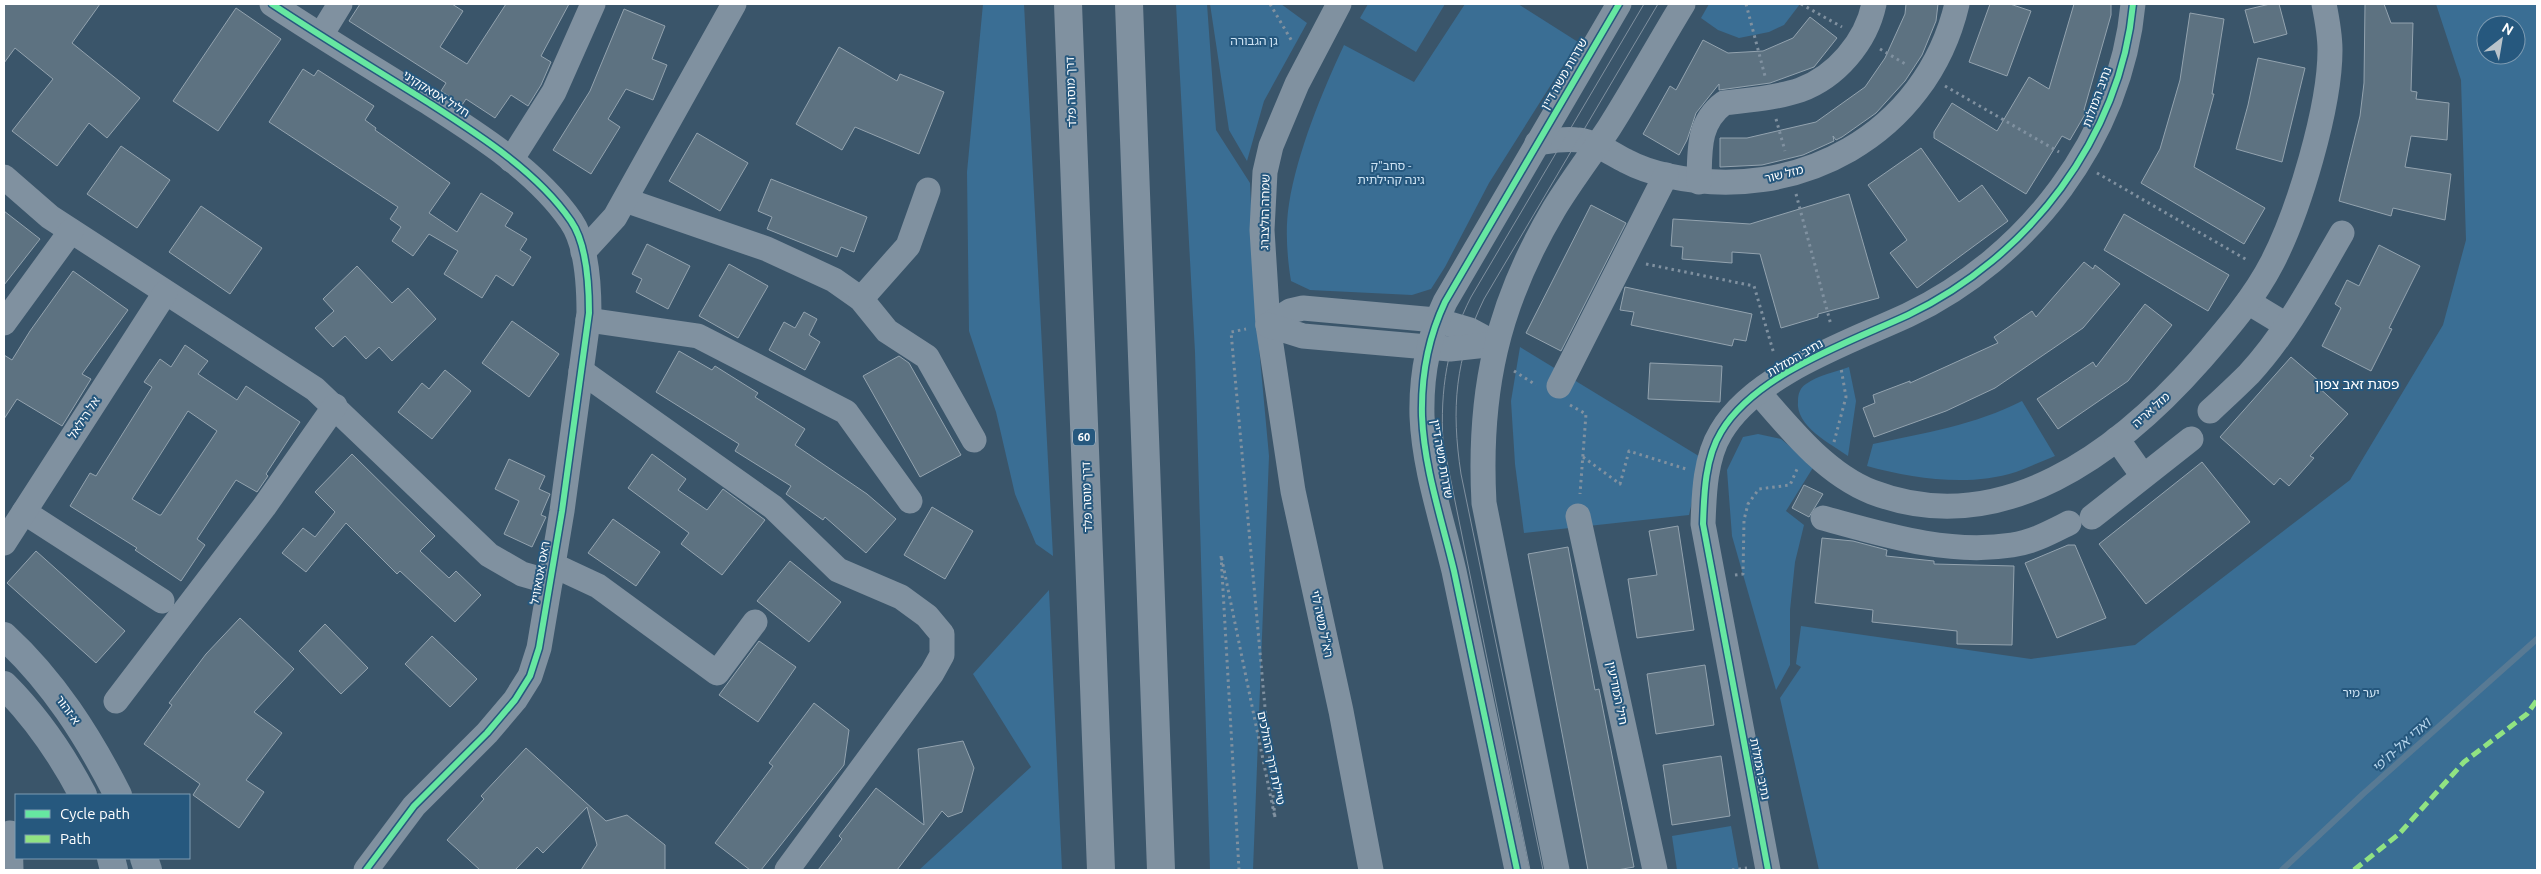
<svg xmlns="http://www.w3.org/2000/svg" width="2541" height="874" viewBox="0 0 2541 874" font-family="Ubuntu,'Noto Sans Hebrew',sans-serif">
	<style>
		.green { fill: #3a6e94; fill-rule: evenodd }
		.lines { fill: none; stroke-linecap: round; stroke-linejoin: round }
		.stream { stroke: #587a94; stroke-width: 6 }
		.building { fill: #5d7281; stroke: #93a3af; fill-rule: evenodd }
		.path { stroke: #8091a0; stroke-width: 3; stroke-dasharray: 2.5 4; stroke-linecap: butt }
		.minor { stroke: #8091a0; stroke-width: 25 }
		.major { stroke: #7e90a0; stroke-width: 28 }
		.highway { stroke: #8091a0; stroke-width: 28 }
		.tram { stroke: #8091a0; stroke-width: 1 }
		.quiet { stroke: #91e382; stroke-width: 5; stroke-dasharray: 10 5; stroke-linecap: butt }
		.cycleway-casing { stroke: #26587e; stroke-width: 9 }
		.cycleway { stroke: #66e7a1; stroke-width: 6 }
		.labels { text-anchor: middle; stroke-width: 4; stroke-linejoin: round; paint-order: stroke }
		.shield { fill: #26587e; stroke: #becdd8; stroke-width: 1 }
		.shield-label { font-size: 11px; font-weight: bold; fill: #fff }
		.park-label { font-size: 12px; fill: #cfe4f4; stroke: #26587e }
		.street-label { font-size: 12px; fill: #fff; stroke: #26587e }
		.neighbourhood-label { font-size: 14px; fill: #fff; stroke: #26587e }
		.water-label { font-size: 14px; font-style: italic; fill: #b7d6ed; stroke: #26587e }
	</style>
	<rect width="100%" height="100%" fill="#3a556a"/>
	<g class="green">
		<polygon points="983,4 1024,4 1053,556 1036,544 1015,494 996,412 969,331 967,172"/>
		<polygon points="1176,4 1207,4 1216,130 1250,183 1256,315 1269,456 1253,870 1210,870 1195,352"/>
		<polygon points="1210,4 1281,4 1307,23 1264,101 1247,161 1229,130"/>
		<polygon points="1368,4 1445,4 1416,52 1360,18"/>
		<path d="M1465 4H1518L1578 42 1489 183 1445 267 1431 289 1412 295 1310 290 1291 281C1287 257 1285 228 1289 204 1297 153 1322 92 1344 45L1414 82Z"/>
		<polygon points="1709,4 1800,4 1784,25 1769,32 1739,38 1718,30 1701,18"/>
		<path d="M2436 4H2537V870H1819L1780 698 1801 667 1796 664 1801 626 2031 659 2135 645 2350 480 2443 325 2466 240 2461 80ZM2486 25H2516V55H2486Z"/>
		<polygon points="1520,347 1702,458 1689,515 1524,533 1515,464 1511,401"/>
		<path d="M1849 367 1856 401 1848 456C1831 444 1795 426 1798 401 1798 394 1800 388 1806 384 1818 375 1836 372 1849 367Z"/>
		<path d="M2022 401 2055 456C2042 461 2029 467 2016 472 1969 487 1914 479 1867 466L1873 444C1924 433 1975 425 2022 401Z"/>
		<polygon points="1758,434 1781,439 1814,466 1786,511 1804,525 1795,562 1790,610 1790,665 1776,690 1732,536 1727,470 1743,437"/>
		<polygon points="1049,590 1062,870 919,870 1031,767 973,674"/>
		<polygon points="1731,826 1739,870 1677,870 1672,836"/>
	</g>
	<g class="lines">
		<polyline class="stream" points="2282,870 2363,794 2537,639"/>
	</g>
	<g class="building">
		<polygon points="4,4 100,4 72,43 140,98 107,138 89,123 57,166 12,131 53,79 15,48 4,63"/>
		<polygon points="360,4 452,4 463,11 440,47 467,64 506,4 569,4 541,56 551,62 541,85 528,106 511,95 495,118 466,99 462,105 441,91 446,83 349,21"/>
		<polygon points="1906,4 1938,4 1936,21 1922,55 1905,81 1876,113 1842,137 1836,140 1833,136 1834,141 1803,155 1762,165 1720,167 1720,138 1747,138 1816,122 1865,87 1885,58 1905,14"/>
		<polygon points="1990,4 2010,4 2031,11 2007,76 1969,62"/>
		<polygon points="2074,4 2111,4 2111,15 2084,110 2087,111 2070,140 2062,136 2026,194 1934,138 1934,132 1952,103 1997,131 2029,77 2049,89"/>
		<polygon points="2270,4 2279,4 2287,34 2254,43 2245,10"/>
		<polygon points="2365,4 2384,4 2391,23 2413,23 2411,91 2417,92 2416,99 2449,103 2447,140 2411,136 2405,167 2451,174 2445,220 2393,208 2391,216 2339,201 2360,116 2364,83"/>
		<polygon points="236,8 281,39 218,131 173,101"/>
		<polygon points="624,9 665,26 652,59 667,65 653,100 626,89 608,119 620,127 591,174 553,150 590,91"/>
		<polygon points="2190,13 2224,19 2212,94 2214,94 2194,167 2265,208 2244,244 2141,183 2160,149 2180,80"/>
		<polygon points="1810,17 1837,38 1814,67 1770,83 1719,90 1719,84 1696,113 1687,140 1679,155 1643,134 1670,86 1676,90 1703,40 1728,53 1763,51 1793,38"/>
		<polygon points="839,47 897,81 900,74 944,92 919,154 855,127 842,150 796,124"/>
		<polygon points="2258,58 2305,68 2282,162 2236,149 2248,105"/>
		<polygon points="303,69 314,76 318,70 374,106 365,120 376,128 375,130 450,183 429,213 457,232 481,193 513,213 505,226 527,239 520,250 531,257 513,286 496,275 482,298 444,274 458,251 429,234 413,256 392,241 401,227 390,219 398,207 269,122"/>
		<polygon points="697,133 748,163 720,211 669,181"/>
		<polygon points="121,146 170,180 137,228 87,194"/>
		<polygon points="1921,148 1959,202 1982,185 2008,221 1917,288 1890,253 1907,240 1868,185"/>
		<polygon points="771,179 867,217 854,252 841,247 837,257 767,229 772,217 758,211"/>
		<polygon points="1849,194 1879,298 1818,314 1818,317 1781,328 1760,254 1732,252 1732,263 1682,259 1683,247 1671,246 1673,219 1750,224"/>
		<polygon points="1591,205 1626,223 1561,351 1526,333"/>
		<polygon points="201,206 262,248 230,294 169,252"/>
		<polygon points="4,211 40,239 4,285"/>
		<polygon points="2124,214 2229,275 2208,311 2104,250"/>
		<polygon points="647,244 690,266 668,309 636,292 642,279 632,274"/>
		<polygon points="2379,245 2420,266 2389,328 2392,329 2371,371 2322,346 2341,308 2335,304 2347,280 2359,286"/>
		<polygon points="2084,262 2093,269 2095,265 2120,284 2083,328 1995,388 1946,411 1874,437 1863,408 1875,403 1873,395 1910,381 1910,383 1998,343 1994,337 2032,311 2036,317"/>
		<polygon points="729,264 768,286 738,338 699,316"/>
		<polygon points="357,266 392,303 408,288 436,319 392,361 379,347 366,359 345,336 333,347 315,328 334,311 323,299"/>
		<polygon points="73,271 128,310 82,374 91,379 62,426 17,399 4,419 4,355 12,360 30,331"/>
		<polygon points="1625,287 1752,314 1746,341 1734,339 1732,346 1631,325 1634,312 1620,310"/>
		<polygon points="2145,304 2172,325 2128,381 2058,429 2037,399 2093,362 2096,367"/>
		<polygon points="804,312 817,319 809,335 820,342 805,370 769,350 784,322 795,328"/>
		<polygon points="512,321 559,354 529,397 482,363"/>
		<path d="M185 345 208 361 198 374 237 400 246 386 300 422 266 474 268 476 257 492 236 480 197 539 205 545 181 581 135 550 137 548 70 506 90 473 96 476 152 387 144 382 160 359 171 367ZM188 411 217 431 161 515H159L132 499Z"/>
		<polygon points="679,351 712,370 715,366 758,393 755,397 805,429 795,445 867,494 896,519 866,553 825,517 823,520 786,494 791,486 735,451 739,444 656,392"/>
		<polygon points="899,356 909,363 961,455 920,477 863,376"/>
		<polygon points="2291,357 2320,382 2317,386 2348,414 2310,456 2314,458 2289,486 2280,478 2274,485 2220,437"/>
		<polygon points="1650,363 1722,366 1720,402 1648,399"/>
		<polygon points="445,370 471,391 432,439 398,412 422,383 429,389"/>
		<polygon points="352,454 435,536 420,551 449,578 456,571 481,595 455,622 400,571 397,574 346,523 306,572 282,553 303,528 315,537 335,512 315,492"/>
		<polygon points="652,454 686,479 678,490 707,510 723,489 765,520 722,575 681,544 689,533 628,488"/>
		<polygon points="509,459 545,476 539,489 550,494 541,515 546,517 532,547 504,534 519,501 495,489"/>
		<polygon points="2202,462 2250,522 2146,604 2099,544"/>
		<polygon points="1804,485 1823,494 1809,517 1792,508"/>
		<polygon points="932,507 973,531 945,579 904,555"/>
		<polygon points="613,519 660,552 636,586 588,553"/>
		<polygon points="1678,526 1694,630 1637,638 1628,579 1657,575 1649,531"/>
		<polygon points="1822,538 1853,541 1887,550 1886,556 1934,561 1934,564 2014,566 2012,645 1957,644 1957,631 1872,622 1873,610 1815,603"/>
		<polygon points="2068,545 2075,545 2106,618 2057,638 2025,563"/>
		<polygon points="1568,547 1595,690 1599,689 1634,867 1617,870 1588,870 1528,554"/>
		<polygon points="36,551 125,631 96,663 7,583"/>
		<polygon points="790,561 841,602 809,642 757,601"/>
		<polygon points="240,618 294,669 254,712 282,733 246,780 264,792 239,828 193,795 200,784 144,744 172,705 169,703 206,654"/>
		<polygon points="325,624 368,668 341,694 299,651"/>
		<polygon points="432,636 477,679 450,707 405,664"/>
		<polygon points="759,641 796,667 758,722 719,695"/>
		<polygon points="1705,665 1714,725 1656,734 1647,674"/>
		<polygon points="814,703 849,730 844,765 761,870 750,870 715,843 773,766 769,763"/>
		<polygon points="963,741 974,768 962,812 948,817 942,811 897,870 818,870 842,839 839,836 876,788 924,825 918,749"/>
		<polygon points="526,748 606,821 627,815 665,845 665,870 581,870 597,845 587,807 543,853 537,847 515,870 480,870 447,840 484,799 481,796"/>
		<polygon points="1721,756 1730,816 1672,825 1663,765"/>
	</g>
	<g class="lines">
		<g class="path">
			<polyline points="1270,4 1293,43"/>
			<polyline points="1746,4 1765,76"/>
			<polyline points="1801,4 1842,27"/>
			<polyline points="1880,49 1907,65"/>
			<polyline points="1945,86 2059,152"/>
			<polyline points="1776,119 1785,151"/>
			<polyline points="2097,173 2247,260"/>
			<polyline points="1796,194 1831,325"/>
			<polyline points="1646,264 1754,286 1774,354"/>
			<polyline points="1514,371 1536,385"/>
			<polyline points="1570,405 1586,414 1580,494"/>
			<polyline points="1834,442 1846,397 1841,368"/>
			<polyline points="1583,457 1620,484 1629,451 1686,469"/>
			<polyline points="1735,575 1743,574 1744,520 1748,504 1759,489 1790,485 1798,467"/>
			<polyline points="1239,870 1221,555 1275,818 1231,332 1246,329"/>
			<polyline points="1732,870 1747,868"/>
		</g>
		<g class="minor">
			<path d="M272 4C323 38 375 69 426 101 476 133 537 171 571 221 587 244 589 286 589 313L562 511 539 648 530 676 515 700 487 733 414 806 366 870"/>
			<polyline points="1339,4 1297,84 1271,146 1265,172 1262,230 1268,325 1293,491 1341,711 1371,870"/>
			<polyline points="321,35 340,4"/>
			<path d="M1537 143C1550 141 1564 138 1578 140 1596 142 1610 153 1626 161 1639 168 1655 173 1669 176 1797 204 1926 135 1957 4"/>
			<polyline points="511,160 554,92 593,4"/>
			<polyline points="4,177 50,217 315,389 489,555 522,574 550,582"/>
			<path d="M1699 182C1700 151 1697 123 1724 103 1748 100 1777 98 1800 90 1836 77 1866 42 1874 4"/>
			<polyline points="625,200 767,249 834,280 861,299 887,331 927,357 974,440"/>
			<polyline points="583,252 615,217 734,4"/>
			<polyline points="861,299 908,246 928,190"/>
			<polyline points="2248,302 2286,325"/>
			<polyline points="588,320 698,336 846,412 910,501"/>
			<polyline points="4,323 71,231"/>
			<polyline points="1268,325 1290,311 1303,308 1436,320 1470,330 1496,344"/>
			<polyline points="1268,325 1303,336 1450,349 1496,344"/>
			<polyline points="581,371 773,507 838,570 901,597 927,616 942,634 942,655 932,673 787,870"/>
			<polyline points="1559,386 1666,175"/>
			<path d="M1758 392C1790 429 1826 474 1872 492 2002 542 2120 451 2201 359 2227 329 2254 298 2272 263 2299 211 2330 107 2330 50 2330 34 2327 19 2324 4"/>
			<path d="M2210 411C2223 399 2236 387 2249 374 2287 333 2314 281 2342 233"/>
			<polyline points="2117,439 2143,476"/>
			<polyline points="24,512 162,601"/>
			<polyline points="1578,516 1655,870"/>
			<polyline points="2092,517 2191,439"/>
			<path d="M1823 518C1885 535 1948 555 2012 545 2033 542 2051 532 2069 523"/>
			<polyline points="4,543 165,293"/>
			<polyline points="553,565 598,586 717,673 755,622"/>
			<polyline points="116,701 264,507 335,406"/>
			<polyline points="10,833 11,870"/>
			<path d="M1517 870C1496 770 1475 671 1454 571 1442 520 1424 468 1422 416 1421 376 1428 338 1445 302L1619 4"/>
			<path d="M1557 870 1484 503C1478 392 1497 305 1554 209 1571 181 1591 155 1609 128 1635 87 1658 45 1683 4"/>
			<path d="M1768 870 1703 524C1704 494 1705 458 1721 432 1755 374 1850 342 1908 315 2028 258 2121 137 2133 4"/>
		</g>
		<g class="major">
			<path d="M4 636C53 681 88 736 118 795"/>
			<path d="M4 685C36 717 62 755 83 795"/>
			<polyline points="111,858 114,870"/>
			<polyline points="144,858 148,870"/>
		</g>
		<g class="highway">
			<polyline points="1068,4 1101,870"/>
			<polyline points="1129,4 1161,870"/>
		</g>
		<g class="tram">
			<path d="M1530 870 1443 442C1440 390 1447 344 1471 297L1644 4"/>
			<path d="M1543 870 1461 474C1451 408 1455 359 1484 299L1658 4"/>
		</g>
		<polyline class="quiet" points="2354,870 2399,834 2464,762 2527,714 2537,700"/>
		<g class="cycleway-casing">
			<g id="cycleway">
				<path d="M272 4C323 38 375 69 426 101 476 133 537 171 571 221 587 244 589 286 589 313L562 511 539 648 530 676 515 700 487 733 414 806 366 870"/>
				<path d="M1517 870C1496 770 1475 671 1454 571 1442 520 1424 468 1422 416 1421 376 1428 338 1445 302L1619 4"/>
				<path d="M1768 870 1703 524C1704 494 1705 458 1721 432 1755 374 1850 342 1908 315 2028 258 2121 137 2133 4"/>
			</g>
		</g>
		<use href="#cycleway" class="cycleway"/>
	</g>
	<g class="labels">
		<rect class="shield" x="1073" y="428.5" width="22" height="17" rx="4"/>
		<g class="shield-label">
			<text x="1084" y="441">60</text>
		</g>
		<g class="park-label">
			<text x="1254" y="45">גן הגבורה</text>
			<text x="1391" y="170">סחב"ק -<tspan x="1391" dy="14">גינה קהילתית</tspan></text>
			<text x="2361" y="697">יער מיר</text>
		</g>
		<g class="street-label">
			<text transform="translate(1564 74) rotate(-60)" y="4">שדרות משה דיין</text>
			<text transform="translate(1071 92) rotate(-92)" y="4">דרך מוסה פלד</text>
			<text transform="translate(436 94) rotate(32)" y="4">חליל אסאקקיני</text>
			<text transform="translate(2097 97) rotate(-70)" y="4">נתיב המזלות</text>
			<text transform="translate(1784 174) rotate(-14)" y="4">מזל שור</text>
			<text transform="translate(1265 212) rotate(-89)" y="4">שמחה הולצברג</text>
			<text transform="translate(1795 358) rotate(-30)" y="4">נתיב המזלות</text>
			<text transform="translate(2151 410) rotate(-42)" y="4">מזל אריה</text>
			<text transform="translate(84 418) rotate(-57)" y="4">אל הילאל</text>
			<text transform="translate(1442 459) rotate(80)" y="4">שדרות משה דיין</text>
			<text transform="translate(1087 497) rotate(-92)" y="4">דרך מוסה פלד</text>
			<text transform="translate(540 573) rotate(-80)" y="4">ראס אטאוויל</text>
			<text transform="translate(1322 624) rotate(78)" y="4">רא"ל משה לוי</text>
			<text transform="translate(1617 693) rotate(78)" y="4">חיל המודיעין</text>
			<text transform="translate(68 710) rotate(54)" y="4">א-זהור</text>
			<text transform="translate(1271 758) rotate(78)" y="4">טיילת דרך ההולכים</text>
			<text transform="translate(1760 769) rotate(79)" y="4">נתיב המזלות</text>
		</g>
		<g class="neighbourhood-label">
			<text x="2357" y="389">פסגת זאב צפון</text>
		</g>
		<g class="water-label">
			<text transform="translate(2401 745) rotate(-42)" y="5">ואדי אל-ח'פי</text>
		</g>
	</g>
	<rect width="2541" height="874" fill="none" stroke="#ffffff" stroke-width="10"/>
	<rect x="15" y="794" width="175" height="65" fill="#26587e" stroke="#7d9bb2"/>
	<rect x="25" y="810" width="25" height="8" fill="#66e7a1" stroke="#7d9bb2"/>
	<text x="60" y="819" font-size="15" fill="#ffffff">Cycle path</text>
	<rect x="25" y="835" width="25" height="8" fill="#91e382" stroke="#7d9bb2"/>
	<text x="60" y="844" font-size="15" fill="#ffffff">Path</text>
	<g transform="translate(2501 40) rotate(31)"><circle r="24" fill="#26587e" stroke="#7d9bb2"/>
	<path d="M0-4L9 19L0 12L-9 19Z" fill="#bac4cb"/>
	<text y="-8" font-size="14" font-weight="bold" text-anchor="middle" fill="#ffffff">N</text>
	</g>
</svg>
